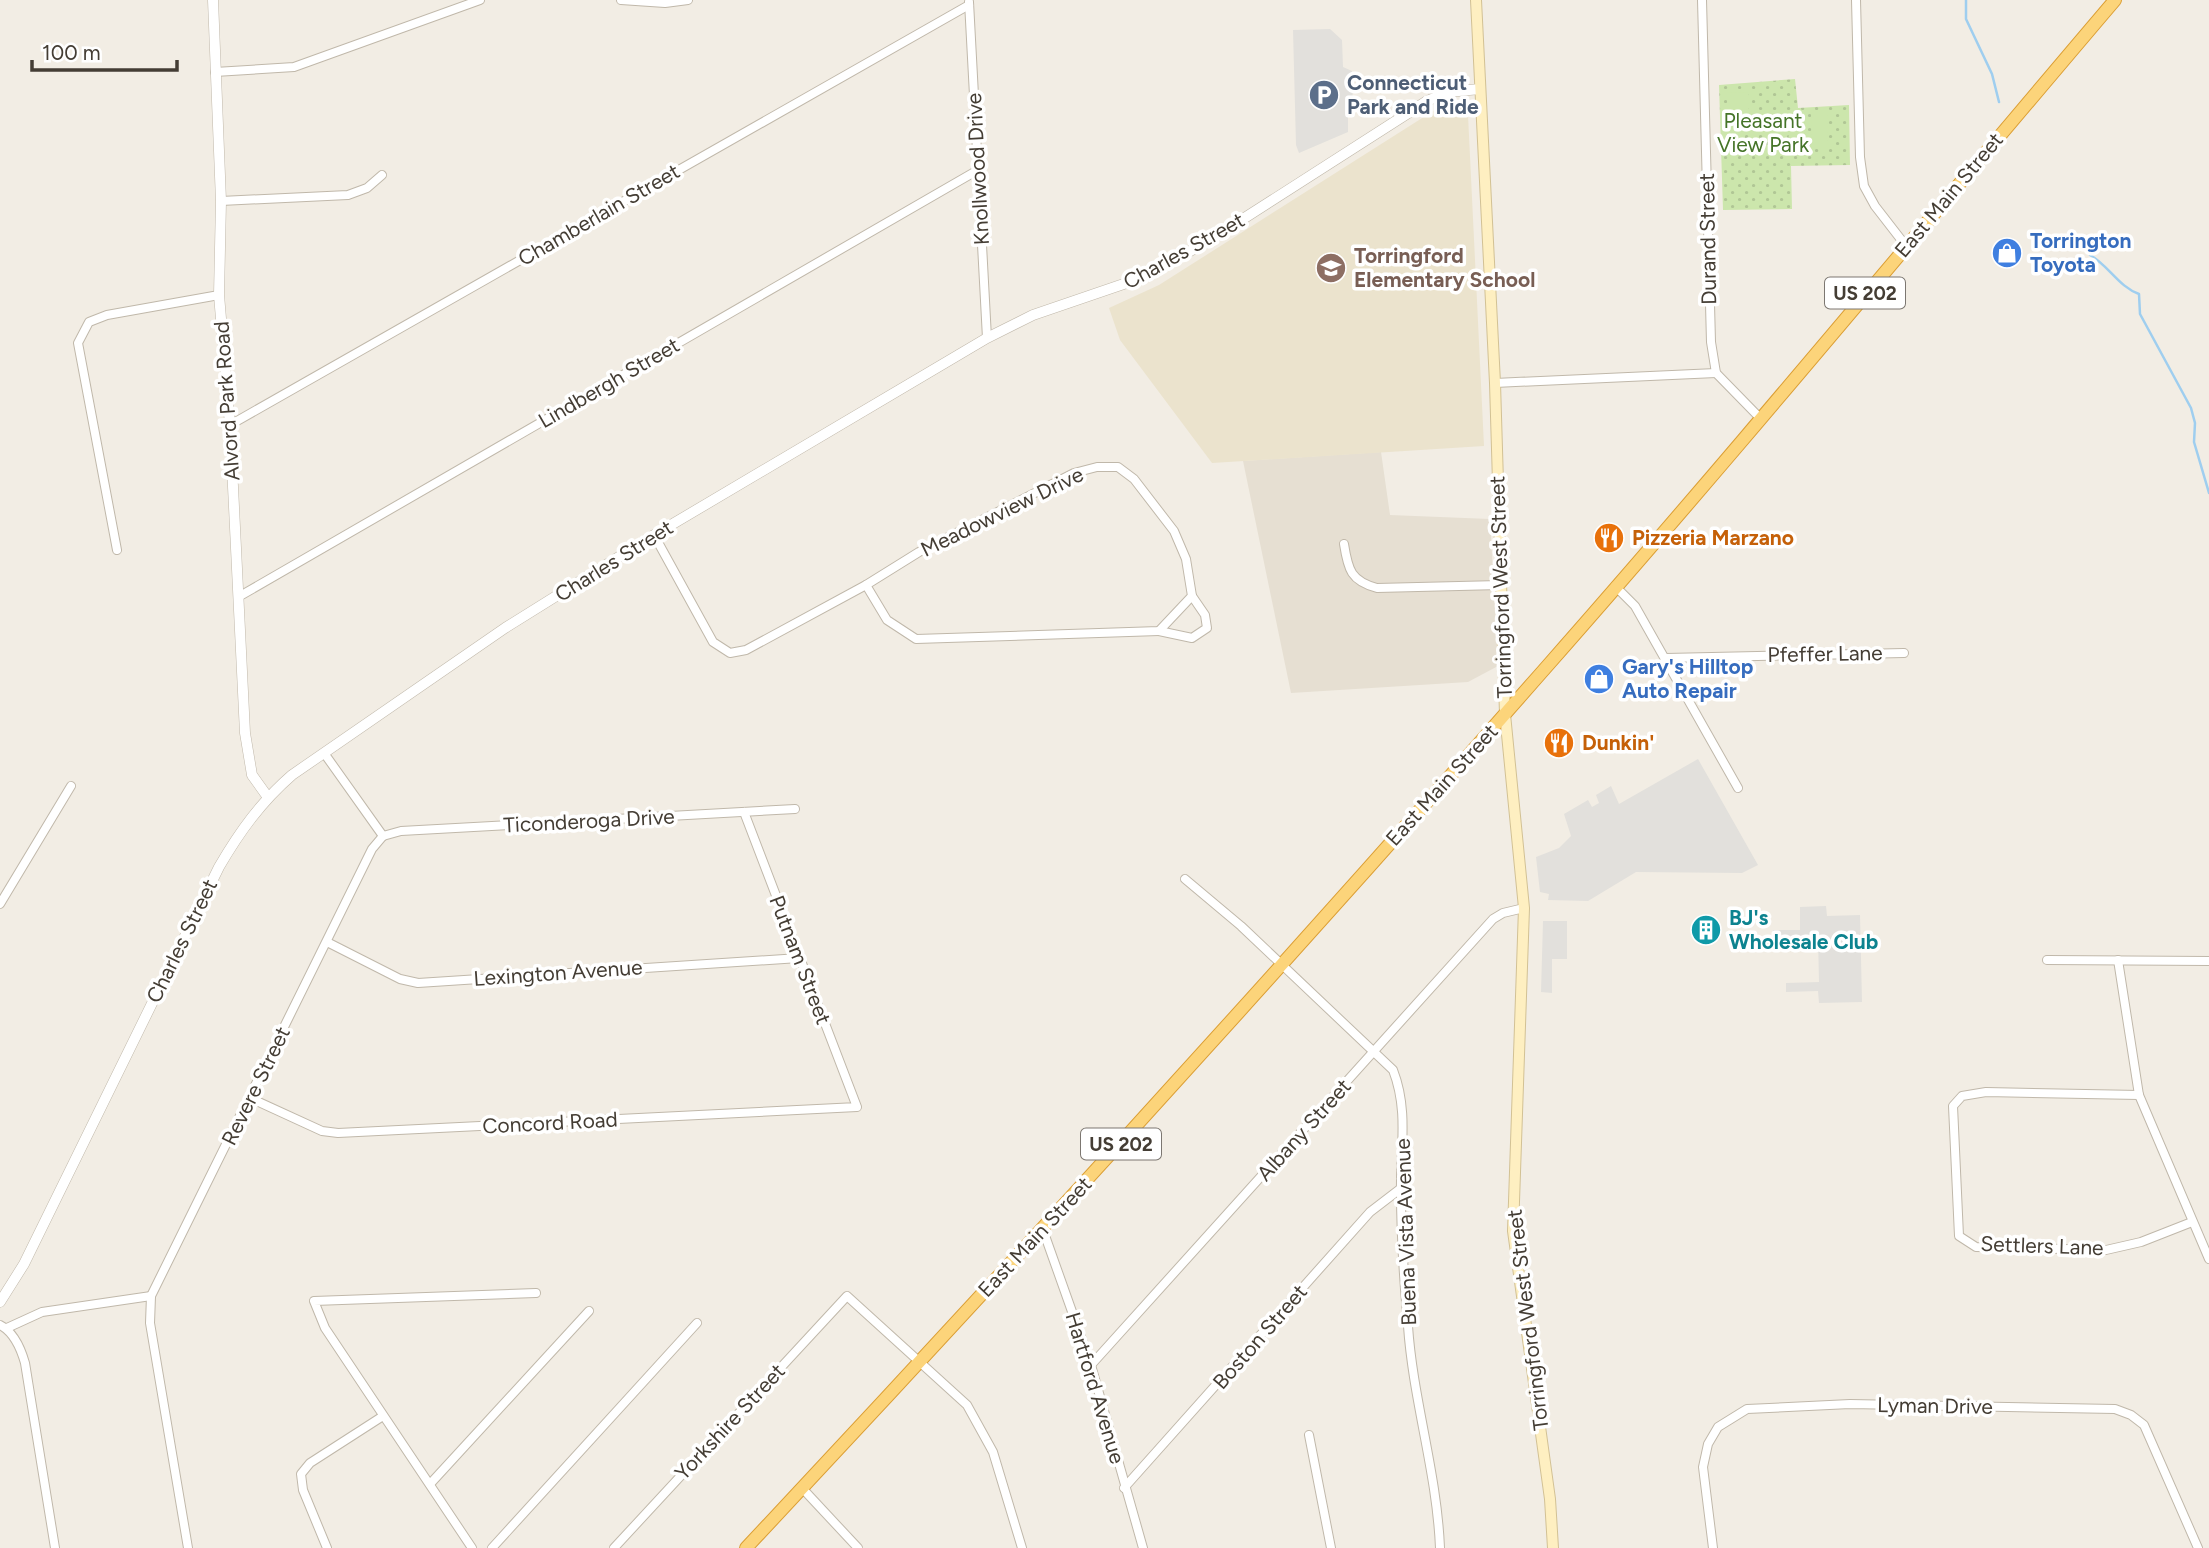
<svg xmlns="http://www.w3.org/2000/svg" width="2209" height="1548" viewBox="0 0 2209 1548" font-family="Figtree,sans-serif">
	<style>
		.residential { fill: #e6dfd2 }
		.education { fill: #ebe3cd }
		.grass { fill: url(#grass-dots) }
		.pitch { fill: #cce6ac }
		.parking { fill: #e2e0dc }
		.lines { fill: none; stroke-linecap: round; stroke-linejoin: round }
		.stream { stroke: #9fceef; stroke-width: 2.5 }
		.minor-casing { stroke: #c0b8aa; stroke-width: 10 }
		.tertiary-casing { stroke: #c0b8aa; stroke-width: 11 }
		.secondary-casing { stroke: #d2c194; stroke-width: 12 }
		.trunk-casing { stroke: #db9e34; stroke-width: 14 }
		.minor { stroke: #fff; stroke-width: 8 }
		.tertiary { stroke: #fff; stroke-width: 10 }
		.secondary { stroke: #feefc1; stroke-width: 10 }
		.trunk { stroke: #fcd47a; stroke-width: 12 }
		.labels { text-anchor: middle; stroke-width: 7; stroke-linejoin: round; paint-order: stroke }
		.shield { fill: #fff; stroke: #7c7771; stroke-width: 2 }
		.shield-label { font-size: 19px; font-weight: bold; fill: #443d34 }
		.service-label { font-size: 21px; font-weight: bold; fill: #4e5e75; stroke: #fff; text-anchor: start }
		.park-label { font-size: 21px; fill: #457428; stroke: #fff }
		.street-label { font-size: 21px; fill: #443d34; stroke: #fff }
		.shop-label { font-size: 21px; font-weight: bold; fill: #366cbe; stroke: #fff; text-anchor: start }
		.education-label { font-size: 21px; font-weight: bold; fill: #785e54; stroke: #fff; text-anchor: start }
		.food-label { font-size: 21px; font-weight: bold; fill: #c56008; stroke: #fff; text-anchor: start }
		.culture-label { font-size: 21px; font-weight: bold; fill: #0d838f; stroke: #fff; text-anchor: start }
	</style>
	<defs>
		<pattern id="grass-dots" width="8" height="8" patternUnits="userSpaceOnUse" patternTransform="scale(1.75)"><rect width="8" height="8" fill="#cce6ac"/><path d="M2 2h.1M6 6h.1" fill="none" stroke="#b0c695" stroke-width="1.8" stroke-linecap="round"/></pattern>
	</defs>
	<rect width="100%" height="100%" fill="#f2ede4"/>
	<polygon class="residential" points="1381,452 1390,515 1490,519 1498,666 1468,682 1291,693 1243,461"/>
	<polygon class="education" points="1449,101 1462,104 1468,115 1484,446 1212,463 1120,340 1109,308 1159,285"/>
	<polygon class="grass" points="1795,79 1798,108 1849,105 1850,165 1791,166 1792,209 1723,210 1719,85"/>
	<g class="pitch">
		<polygon points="1727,92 1748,93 1748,116 1727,116"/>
		<polygon points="1804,112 1805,147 1789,147 1788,113"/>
		<polygon points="1811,112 1827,112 1828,146 1812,146"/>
	</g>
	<g class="parking">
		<polygon points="1330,29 1342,40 1343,67 1352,71 1353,111 1348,114 1348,132 1299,153 1296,145 1293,30"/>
		<polygon points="1698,759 1758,865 1742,873 1636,872 1588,901 1548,900 1549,894 1540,892 1536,857 1559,848 1571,836 1564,814 1588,800 1592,807 1599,803 1596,795 1611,786 1619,804"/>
		<polygon points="1826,906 1827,916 1860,915 1862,1002 1819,1003 1818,991 1786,992 1786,983 1819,982 1818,937 1773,938 1773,930 1800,930 1800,907"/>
		<polygon points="1543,921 1567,921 1567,959 1552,959 1552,993 1541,992"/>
	</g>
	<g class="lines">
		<g class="stream">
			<polyline points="1966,0 1966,19 1992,74 1999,102"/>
			<path d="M2090 255C2109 266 2119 287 2139 294L2140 314 2191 408 2195 423 2194 442 2209 493"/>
		</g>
		<g class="minor-casing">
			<g id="minor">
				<polyline points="621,0 665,3 688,0"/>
				<polyline points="1702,0 1711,342 1716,373 1760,418"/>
				<polyline points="1856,0 1860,157 1864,186 1875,206 1906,246"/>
				<polyline points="969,2 987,338"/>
				<polyline points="215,72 294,67 480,0"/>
				<polyline points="221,201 348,195 367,188 382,175"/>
				<polyline points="1495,383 1716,373"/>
				<polyline points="230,425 969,5"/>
				<polygon points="1097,467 1118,467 1134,479 1174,531 1186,559 1192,596 1159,631 916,639 887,620 866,585 919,552 1074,473"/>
				<polyline points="654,535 713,642 730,653 746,650 866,585"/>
				<path d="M1344 544C1348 570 1351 581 1377 588L1500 585"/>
				<polyline points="117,550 78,343 89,322 107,315 219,295"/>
				<polyline points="1615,586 1635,606 1738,788"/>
				<polyline points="240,596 978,170"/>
				<polyline points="1159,631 1192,638 1207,628 1205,615 1192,596"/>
				<polyline points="1666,658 1904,653"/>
				<polyline points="324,753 383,836"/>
				<polyline points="383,836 401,831 795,809"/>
				<path d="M1185 879 1241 926 1393 1070C1409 1111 1400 1150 1401 1192 1401 1236 1404 1281 1408 1326 1413 1400 1437 1473 1440 1548"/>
				<polyline points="0,904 71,786"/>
				<polyline points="327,942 400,979 418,983 799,958"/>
				<polyline points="2047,960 2209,961"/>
				<polyline points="2118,960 2139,1095 2209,1259"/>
				<polyline points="2139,1095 1986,1092 1962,1096 1953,1106 1959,1236 1976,1247 2106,1250 2141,1242 2192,1222"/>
				<polyline points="250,1098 322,1131 338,1133 857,1107 744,812"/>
				<polyline points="1043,1230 1091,1365 1143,1548"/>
				<path d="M0 1325C14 1332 21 1349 25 1363L55 1548"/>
				<polyline points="7,1328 42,1312 151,1296"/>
				<polyline points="1091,1365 1493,919 1503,913 1524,908"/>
				<polyline points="1309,1435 1331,1548"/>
				<polyline points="430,1484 589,1311"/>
				<polyline points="802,1488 858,1548"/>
				<polyline points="1124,1488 1370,1212 1400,1189"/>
				<polyline points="188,1548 150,1323 151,1296 372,849 383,836"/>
				<polyline points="327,1548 303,1490 301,1474 310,1463 383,1416"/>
				<polyline points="472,1548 325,1328 314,1301 536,1293"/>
				<polyline points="492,1548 697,1323"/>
				<polyline points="614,1548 847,1296 967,1405 993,1452 1022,1548"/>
				<polyline points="1713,1548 1703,1467 1708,1444 1718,1427 1747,1409 1850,1404 2115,1409 2131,1415 2144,1425 2198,1548"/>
			</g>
		</g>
		<g class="tertiary-casing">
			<g id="tertiary">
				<polyline points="213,0 221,201 219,295 230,425 245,733 252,775 267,796"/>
				<path d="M0 1302 24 1264 219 867C240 831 261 802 292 775L505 628 654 535 987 338 1033 315 1147 276 1218 235 1427 101 1448 92 1480 89"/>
			</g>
		</g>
		<g class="secondary-casing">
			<polyline id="secondary" points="1476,0 1495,383 1505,714 1524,908 1513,1231 1550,1499 1553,1548"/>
		</g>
		<g class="trunk-casing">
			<path id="trunk" d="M746 1548C1018 1258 1286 963 1549 664 1741 446 1926 222 2115 0"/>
		</g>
		<use href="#minor" class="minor"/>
		<use href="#tertiary" class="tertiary"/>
		<use href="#secondary" class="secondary"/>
		<use href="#trunk" class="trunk"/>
	</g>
	<defs>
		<g id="parking-disc" transform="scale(1.575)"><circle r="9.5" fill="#5c6f8a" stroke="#fff"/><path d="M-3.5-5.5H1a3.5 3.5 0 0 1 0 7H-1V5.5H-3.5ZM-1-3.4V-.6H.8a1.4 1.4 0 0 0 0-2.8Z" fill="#fff"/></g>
		<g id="shop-disc" transform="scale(1.575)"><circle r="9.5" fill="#3f7fe0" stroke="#fff"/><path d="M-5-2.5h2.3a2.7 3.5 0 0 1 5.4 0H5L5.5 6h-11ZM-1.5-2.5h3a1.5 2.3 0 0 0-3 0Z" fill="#fff"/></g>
		<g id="school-disc" transform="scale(1.575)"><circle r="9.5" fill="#8d6e63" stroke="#fff"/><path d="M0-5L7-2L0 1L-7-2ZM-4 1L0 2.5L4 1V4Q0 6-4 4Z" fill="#fff"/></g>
		<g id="restaurant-disc" transform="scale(1.575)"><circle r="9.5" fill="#e8710a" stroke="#fff"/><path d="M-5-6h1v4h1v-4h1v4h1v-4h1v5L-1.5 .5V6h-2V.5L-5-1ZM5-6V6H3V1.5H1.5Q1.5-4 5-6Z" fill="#fff"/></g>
		<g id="building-disc" transform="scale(1.575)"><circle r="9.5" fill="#0f9aa8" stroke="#fff"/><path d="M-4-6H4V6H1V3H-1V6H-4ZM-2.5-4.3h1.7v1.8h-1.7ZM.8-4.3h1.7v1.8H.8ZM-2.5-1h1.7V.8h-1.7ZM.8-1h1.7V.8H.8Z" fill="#fff"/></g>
	</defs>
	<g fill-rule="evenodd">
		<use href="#parking-disc" x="1324" y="95"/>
		<use href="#shop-disc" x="2007" y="253"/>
		<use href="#school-disc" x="1331" y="268"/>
		<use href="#restaurant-disc" x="1609" y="538"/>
		<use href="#shop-disc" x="1599" y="679"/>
		<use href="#restaurant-disc" x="1559" y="743"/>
		<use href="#building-disc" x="1706" y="930"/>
	</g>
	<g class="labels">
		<g class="shield">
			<rect x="1825" y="277.5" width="80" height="31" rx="5"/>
			<rect x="1081" y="1128.5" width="80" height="31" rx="5"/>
		</g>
		<g class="shield-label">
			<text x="1865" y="300">US 202</text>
			<text x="1121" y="1151">US 202</text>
		</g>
		<g class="service-label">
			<text x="1347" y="90">Connecticut<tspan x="1347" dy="24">Park and Ride</tspan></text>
		</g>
		<g class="park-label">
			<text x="1763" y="128">Pleasant<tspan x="1763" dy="24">View Park</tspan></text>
		</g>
		<g class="street-label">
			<text transform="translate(978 169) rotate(-93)" y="7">Knollwood Drive</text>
			<text transform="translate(1949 195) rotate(-50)" y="7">East Main Street</text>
			<text transform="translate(599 215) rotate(-30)" y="7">Chamberlain Street</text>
			<text transform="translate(1708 239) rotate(-91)" y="7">Durand Street</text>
			<text transform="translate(1184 251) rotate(-29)" y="7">Charles Street</text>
			<text transform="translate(609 383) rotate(-30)" y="7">Lindbergh Street</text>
			<text transform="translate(227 401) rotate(-94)" y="7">Alvord Park Road</text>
			<text transform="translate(1002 512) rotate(-26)" y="7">Meadowview Drive</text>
			<text transform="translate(614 561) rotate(-32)" y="7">Charles Street</text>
			<text transform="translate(1501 587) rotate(-92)" y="7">Torringford West Street</text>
			<text transform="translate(1825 654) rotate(-1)" y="7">Pfeffer Lane</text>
			<text transform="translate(1442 785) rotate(-48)" y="7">East Main Street</text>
			<text transform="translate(589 821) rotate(-3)" y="7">Ticonderoga Drive</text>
			<text transform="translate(182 941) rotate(-64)" y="7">Charles Street</text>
			<text transform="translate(800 960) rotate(69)" y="7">Putnam Street</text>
			<text transform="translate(558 973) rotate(-4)" y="7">Lexington Avenue</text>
			<text transform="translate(256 1086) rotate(-64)" y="7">Revere Street</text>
			<text transform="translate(550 1123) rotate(-3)" y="7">Concord Road</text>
			<text transform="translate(1304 1130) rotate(-48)" y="7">Albany Street</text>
			<text transform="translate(1406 1232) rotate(-92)" y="7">Buena Vista Avenue</text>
			<text transform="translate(1035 1237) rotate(-47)" y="7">East Main Street</text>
			<text transform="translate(2042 1246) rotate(2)" y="7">Settlers Lane</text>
			<text transform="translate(1528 1320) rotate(-97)" y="7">Torringford West Street</text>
			<text transform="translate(1260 1337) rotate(-49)" y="7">Boston Street</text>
			<text transform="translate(1095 1388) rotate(73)" y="7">Hartford Avenue</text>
			<text transform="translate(1935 1406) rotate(1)" y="7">Lyman Drive</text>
			<text transform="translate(730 1422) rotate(-47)" y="7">Yorkshire Street</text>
		</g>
		<g class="shop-label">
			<text x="2030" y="248">Torrington<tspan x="2030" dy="24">Toyota</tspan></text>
			<text x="1622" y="674">Gary's Hilltop<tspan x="1622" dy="24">Auto Repair</tspan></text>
		</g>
		<g class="education-label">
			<text x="1354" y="263">Torringford<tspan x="1354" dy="24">Elementary School</tspan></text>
		</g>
		<g class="food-label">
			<text x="1632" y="545">Pizzeria Marzano</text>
			<text x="1582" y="750">Dunkin'</text>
		</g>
		<g class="culture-label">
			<text x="1729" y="925">BJ's<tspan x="1729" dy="24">Wholesale Club</tspan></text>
		</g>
	</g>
	<path d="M32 60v10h145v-10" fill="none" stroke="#443d34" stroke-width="3.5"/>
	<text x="42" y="60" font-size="21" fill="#443d34" stroke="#ffffff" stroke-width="5" paint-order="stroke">100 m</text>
</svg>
